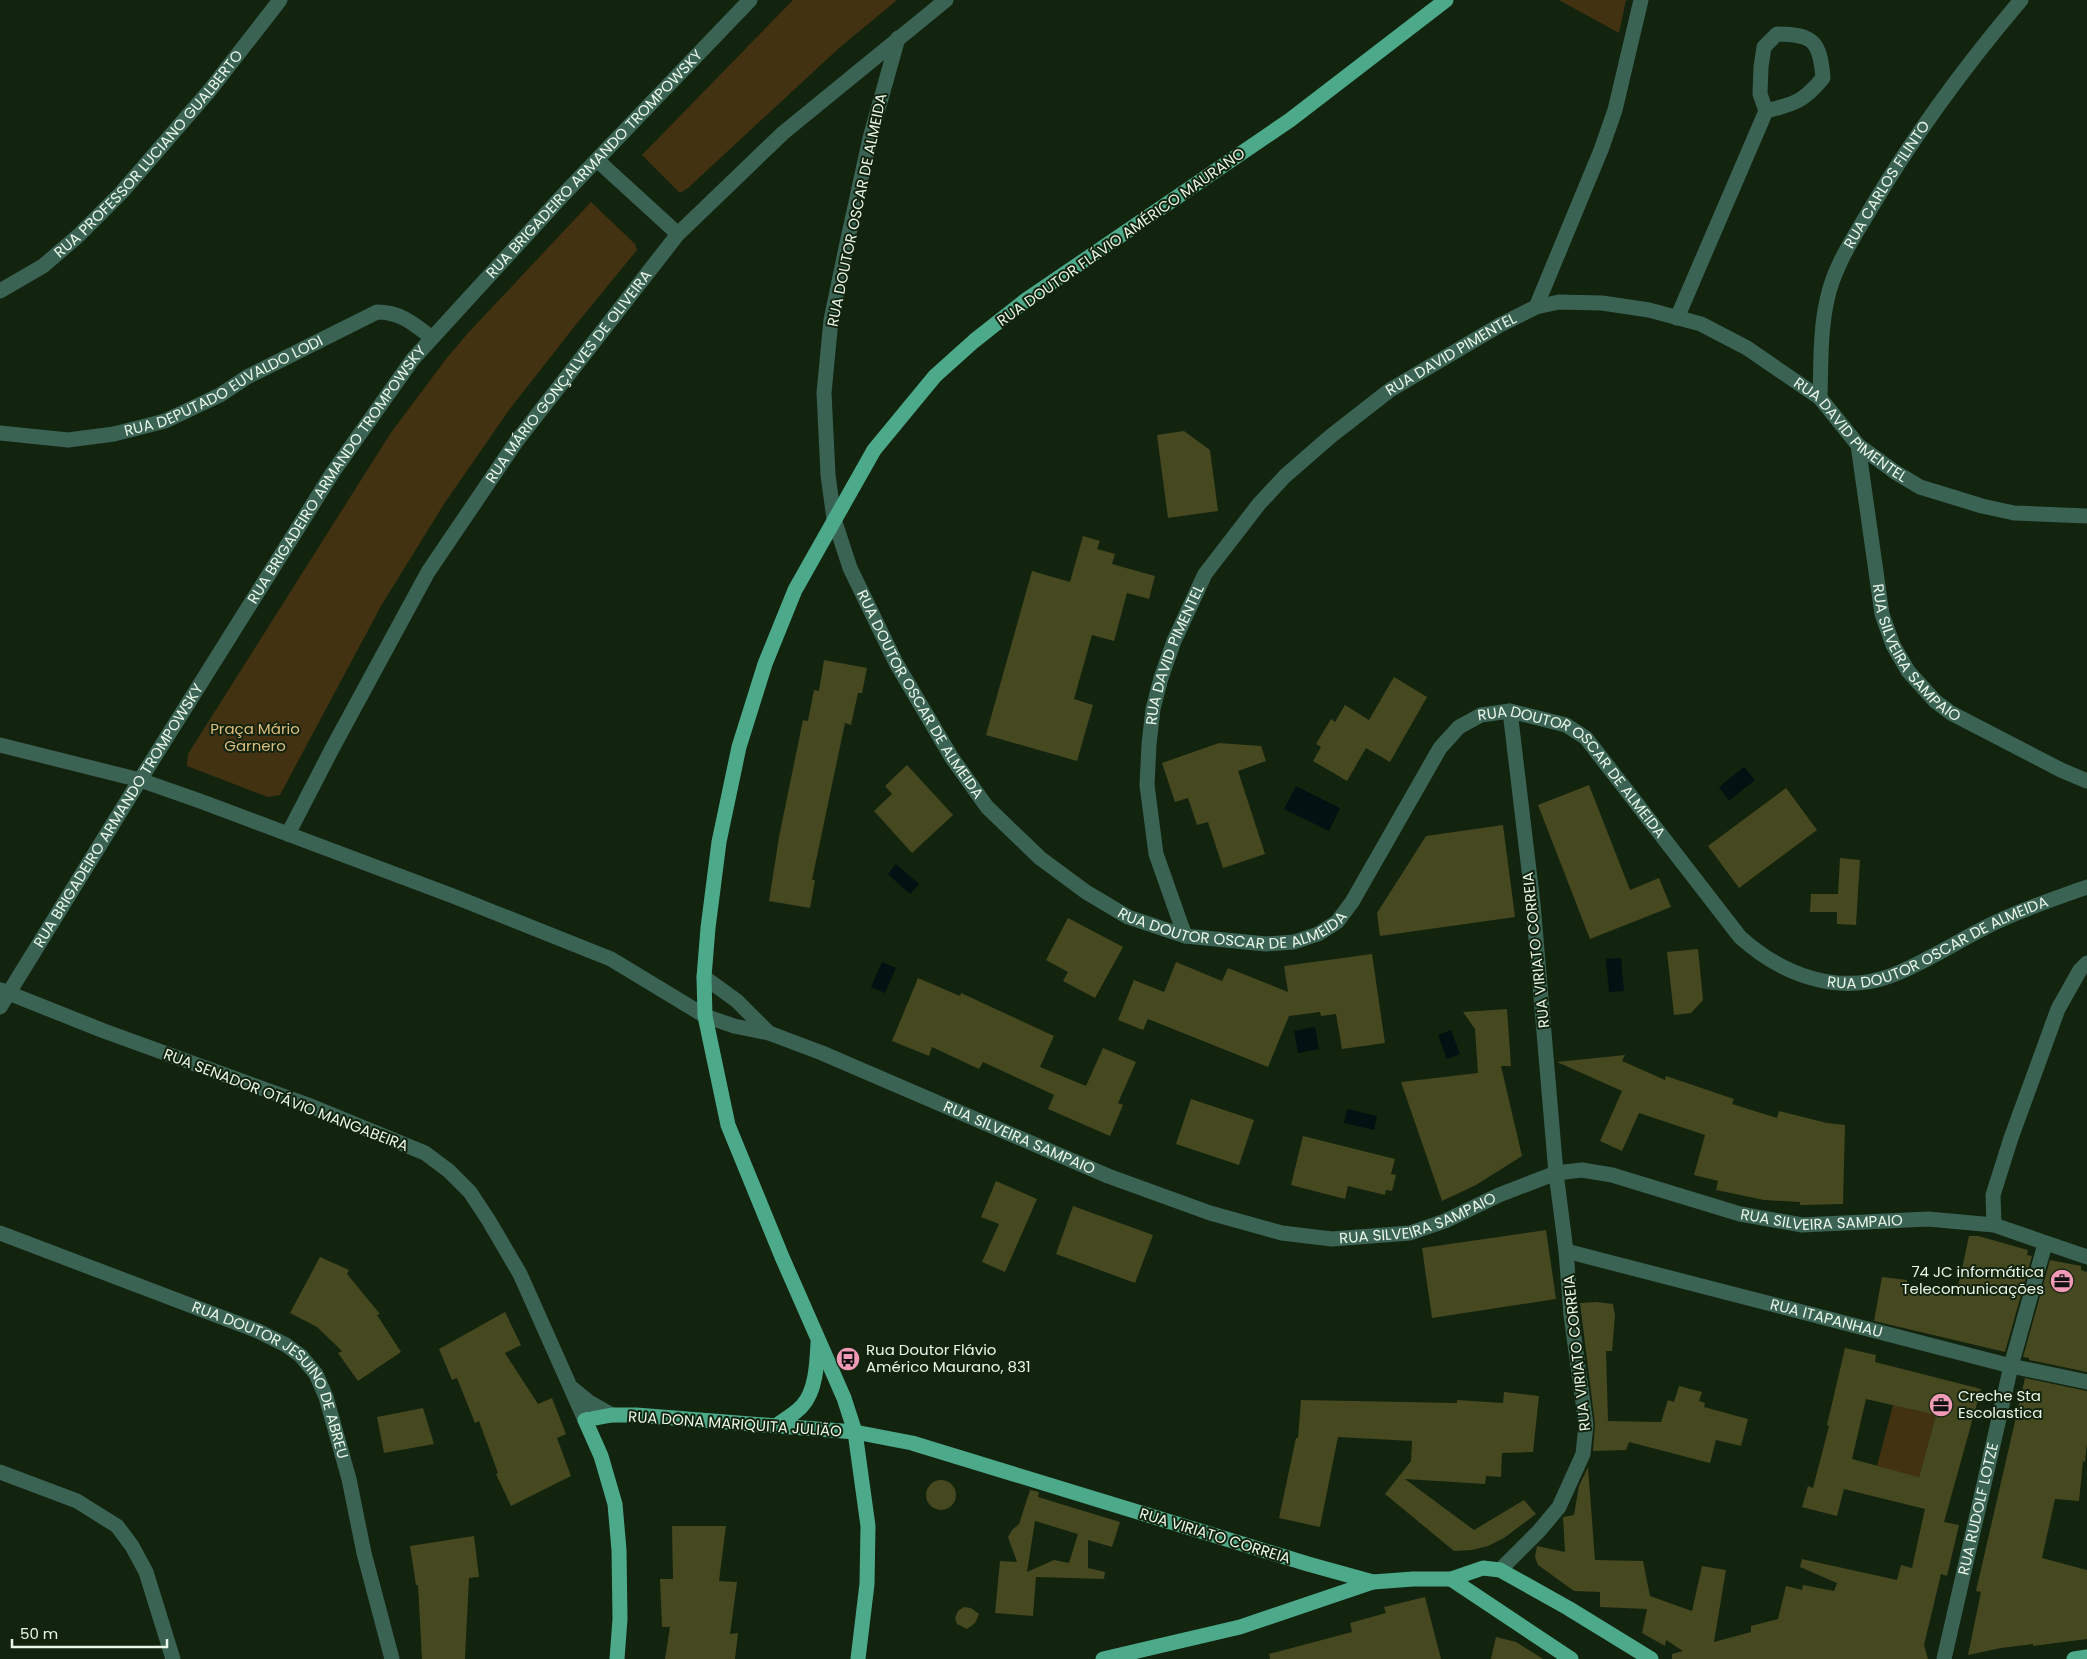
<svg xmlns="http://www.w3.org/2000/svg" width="2087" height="1659" viewBox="0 0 2087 1659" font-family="Poppins,sans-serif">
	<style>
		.green { fill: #423211 }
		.water { fill: #021111 }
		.building { fill: #464820; fill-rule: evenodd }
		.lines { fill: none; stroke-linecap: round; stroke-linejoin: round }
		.street { stroke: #3a6354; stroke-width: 15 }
		.primary { stroke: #4caa8a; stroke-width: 15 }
		.labels { text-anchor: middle; stroke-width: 4; stroke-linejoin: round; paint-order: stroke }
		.street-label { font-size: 15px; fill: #eaf6e8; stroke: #12230e }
		.park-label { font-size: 15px; fill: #debe7d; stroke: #12230e }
		.poi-label { font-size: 15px; fill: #eaf6e8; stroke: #12230e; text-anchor: start }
	</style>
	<rect width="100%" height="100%" fill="#12230e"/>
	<g class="green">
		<polygon points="793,0 897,0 838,49 688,188 680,193 642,155"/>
		<polygon points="1559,0 1626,0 1619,33"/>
		<polygon points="591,202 635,244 637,250 574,327 509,410 444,504 381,606 280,795 268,797 187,766 188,754 390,434 446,359 468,333"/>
		<polygon points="1893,1405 1936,1415 1919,1477 1877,1466"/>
	</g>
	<g class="water">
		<polygon points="1744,767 1755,780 1729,801 1719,787"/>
		<polygon points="1296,786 1340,808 1329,831 1284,809"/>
		<polygon points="896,864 919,884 910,894 888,874"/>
		<polygon points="1621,958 1624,991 1609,992 1606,959"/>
		<polygon points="882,962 896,968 885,993 871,987"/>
		<polygon points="1315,1027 1319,1049 1298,1053 1294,1031"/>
		<polygon points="1451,1030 1460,1054 1447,1059 1438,1035"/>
		<polygon points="1347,1109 1377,1116 1374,1130 1344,1123"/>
	</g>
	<g class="building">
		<polygon points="1184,431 1210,450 1218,511 1168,518 1157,435"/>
		<polygon points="1083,536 1100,541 1097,549 1115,554 1112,564 1155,576 1149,599 1127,593 1114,641 1092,635 1074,699 1093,705 1077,761 986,735 1032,571 1070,582"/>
		<polygon points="824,660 867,668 862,693 858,693 851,725 845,723 812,880 815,880 810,908 769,901 779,837 803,720 808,721 814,690 819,691"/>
		<polygon points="1394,677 1427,697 1390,762 1366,748 1347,781 1313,761 1321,747 1316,744 1331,719 1335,722 1345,705 1369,720"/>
		<polygon points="1219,743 1261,746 1266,761 1238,771 1265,854 1223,868 1208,822 1197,825 1188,798 1175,802 1162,763"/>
		<polygon points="907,765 953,815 912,853 874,811 892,794 885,786"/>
		<polygon points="1589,785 1630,890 1659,878 1671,907 1590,939 1538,805"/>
		<polygon points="1786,788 1817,830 1739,888 1708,846"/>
		<polygon points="1503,825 1515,917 1380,936 1377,913 1426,836"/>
		<polygon points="1840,858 1860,860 1856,925 1837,924 1837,912 1810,912 1811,894 1838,894"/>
		<polygon points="1068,918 1123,947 1095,998 1063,981 1068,972 1046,960"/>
		<polygon points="1698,949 1703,1000 1691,1013 1674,1015 1667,952"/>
		<polygon points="1372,954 1385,1043 1342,1049 1336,1014 1321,1016 1320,1012 1289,1016 1268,1067 1148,1019 1143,1030 1118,1020 1134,980 1164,992 1176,962 1222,981 1228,968 1288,992 1284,966"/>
		<polygon points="918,978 960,996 961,993 1054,1036 1040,1067 1086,1086 1103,1048 1136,1062 1118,1103 1123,1105 1110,1136 1048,1109 1054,1095 983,1062 979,1069 932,1047 929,1056 892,1041"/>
		<polygon points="1507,1009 1511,1066 1501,1066 1522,1156 1476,1185 1442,1201 1401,1082 1478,1073 1475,1029 1463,1012"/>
		<polygon points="1625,1055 1622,1061 1665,1080 1666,1076 1734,1099 1732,1104 1777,1118 1779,1111 1827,1123 1845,1125 1843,1204 1800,1205 1800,1202 1764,1200 1716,1190 1718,1181 1694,1175 1705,1135 1639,1113 1622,1151 1600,1141 1622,1091 1557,1062"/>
		<polygon points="1191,1099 1254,1120 1239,1165 1176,1144"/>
		<polygon points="1303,1136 1395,1159 1391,1174 1396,1175 1392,1191 1386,1190 1385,1195 1348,1186 1345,1199 1291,1185"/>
		<polygon points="996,1181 1037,1199 1005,1272 982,1262 999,1224 981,1217"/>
		<polygon points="1073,1206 1153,1235 1135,1283 1056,1254"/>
		<polygon points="1546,1230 1556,1299 1432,1318 1422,1248"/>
		<polygon points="1969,1236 1978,1236 2028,1250 2027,1255 2032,1256 2005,1352 1874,1321 1882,1277 1907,1280 1907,1284 1956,1296"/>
		<polygon points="320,1257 349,1270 347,1274 380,1314 377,1315 401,1352 358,1381 338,1353 342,1351 317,1327 290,1313"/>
		<polygon points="2050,1260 2081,1266 2081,1270 2087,1272 2087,1372 2029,1360 2029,1358 2023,1357"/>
		<polygon points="1596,1302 1613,1304 1615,1315 1612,1351 1606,1351 1608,1421 1661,1422 1668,1400 1674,1402 1679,1386 1702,1392 1699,1401 1705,1403 1704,1407 1748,1419 1741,1446 1716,1440 1710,1463 1629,1442 1626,1450 1593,1451 1595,1424 1580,1303"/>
		<polygon points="505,1312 521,1345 505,1353 538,1404 552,1398 566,1434 557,1438 571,1476 511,1506 496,1474 498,1473 479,1421 475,1423 457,1378 452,1380 439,1349"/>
		<path d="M1845 1348 1876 1355 1875 1362 1981 1389 1944 1522 1959 1525 1947 1576 1941 1574 1924 1645 1928 1659H1672V1654L1683 1651 1666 1640 1665 1646 1642 1633 1647 1609 1600 1607V1592L1574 1591 1538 1565 1535 1557 1537 1546 1565 1552 1563 1517 1574 1515 1579 1486 1588 1467 1595 1560 1643 1561 1650 1596 1692 1611 1702 1566 1726 1570 1714 1642 1751 1632V1626L1778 1619 1786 1586 1802 1590 1803 1585 1834 1591 1837 1583 1800 1567 1802 1559 1897 1580 1901 1565 1912 1568 1925 1509 1844 1489 1837 1516 1802 1507 1808 1486 1813 1488 1829 1426 1827 1425ZM1866 1399 1936 1415 1919 1477 1852 1459Z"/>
		<polygon points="2025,1378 2087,1391 2087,1443 2085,1462 2083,1461 2079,1501 2055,1499 2042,1558 2087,1570 2087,1639 2033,1646 2033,1644 2001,1648 1968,1655 1981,1592 1976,1591"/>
		<polygon points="1504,1392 1539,1396 1533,1452 1502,1453 1501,1477 1486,1476 1485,1484 1405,1479 1474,1530 1524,1500 1536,1514 1504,1538 1488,1546 1472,1550 1454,1551 1385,1494 1411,1461 1412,1441 1338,1437 1320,1527 1279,1518 1296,1438 1298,1438 1301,1400 1457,1403 1457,1400 1503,1403"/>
		<polygon points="423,1408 434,1444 384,1453 377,1417"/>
		<circle cx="941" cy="1495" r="15"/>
		<path d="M1030 1490 1039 1492 1038 1497 1120 1522 1112 1547 1088 1540V1568L1105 1572 1104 1579 1036 1577 1033 1616 995 1613 1000 1561 1017 1562 1008 1537 1012 1530 1019 1524ZM1035 1521 1078 1534 1069 1563 1054 1560 1027 1572Z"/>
		<polygon points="672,1526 726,1526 719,1581 737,1582 730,1634 738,1633 735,1659 665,1659 670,1627 662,1627 660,1579 673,1579"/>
		<polygon points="474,1536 479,1577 469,1578 465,1659 422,1659 418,1585 416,1585 410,1546"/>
		<polygon points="1425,1597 1441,1659 1270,1659 1269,1654 1352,1632 1350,1623 1386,1613 1384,1607"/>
		<polygon points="964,1607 971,1608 979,1614 975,1623 967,1629 957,1624 955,1618 958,1611"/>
		<polygon points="1496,1637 1516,1642 1543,1659 1491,1659"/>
	</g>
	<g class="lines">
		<g class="street">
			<path id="s1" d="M898 38 870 138 847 243 831 320 824 393 828 475 834 519 850 568 896 663 952 758 987 807 1040 858 1086 892 1128 917 1185 936 1266 944 1294 942 1318 934 1337 922 1352 902 1440 748 1459 727 1481 715 1510 711 1566 725 1586 738 1740 937C1782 975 1838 996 1893 975 1924 963 1958 941 1988 926 2019 910 2054 899 2087 887"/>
			<polyline points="597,160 678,234"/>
			<path id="s2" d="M0 291 43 266 78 236 121 193 210 90 280 0"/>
			<polyline points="1536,307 1601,150 1615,110 1641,0"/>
			<path d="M1677 318 1766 111 1760 94 1761 67 1764 47 1777 34C1814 34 1820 42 1823 78 1804 101 1795 104 1766 111"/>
			<path id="s3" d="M1820 398C1821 366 1820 331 1827 300 1834 266 1854 237 1871 208 1915 134 1965 66 2021 0"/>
			<path id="s4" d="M0 433 68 440 114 434 165 421 220 395 247 377 377 312C401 312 414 324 432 338"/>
			<path id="s5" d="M1858 445 1882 614 1893 645 1908 671 1935 701 1951 713 2061 770 2087 781"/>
			<path id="s6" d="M0 745 140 780 200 801 453 896 611 959 705 1016 734 1026 769 1033 822 1053 1108 1176 1210 1213 1282 1233 1332 1239 1410 1233 1445 1221 1499 1195 1556 1173 1582 1170 1612 1175 1740 1214 1802 1225 1928 1219 1994 1225 2087 1257"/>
			<path id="s7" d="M288 834 333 747 428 572 516 442 678 234 783 133 946 0"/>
			<path id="s8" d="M1185 936 1156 854 1147 785 1149 744 1153 709 1161 678 1174 641 1205 574 1259 504 1285 476 1331 436 1390 390 1500 325 1536 307 1559 302 1602 303 1649 310 1701 324 1747 348 1820 398 1858 445 1895 472 1920 487 1982 506 2014 513 2087 516"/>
			<polyline points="704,977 737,1001 769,1033"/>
			<polyline points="1,990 104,1031 308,1105 425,1153 449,1171 470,1192 489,1221 520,1274 585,1420"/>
			<path id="s9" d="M0 1007 140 780 333 472 413 359 564 194 750 0"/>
			<polyline points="1994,1225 1993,1195 2011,1138 2058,1009 2080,970 2087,963"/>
			<path id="s10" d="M0 1233 258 1331 286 1345 301 1356 316 1374 326 1397 349 1479 364 1553 392 1659"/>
			<path id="s11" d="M1566 1251 2011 1366 2087 1382"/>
			<polyline points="572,1388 589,1402 612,1415"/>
			<polyline points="0,1472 77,1501 117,1526 132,1546 146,1572 173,1659"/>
			<polyline points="1500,1570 1539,1531 1559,1507 1583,1454 1586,1425 1571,1315 1566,1251 1556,1173 1533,904 1510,711"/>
			<path id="s12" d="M1944 1659 2011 1366 2045 1244"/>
		</g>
		<g class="primary">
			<path d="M777 1425C785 1419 795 1414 802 1406 816 1391 817 1363 818 1343"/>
			<polyline points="1451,1579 1571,1659"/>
			<polyline points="617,1659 620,1619 619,1550 615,1504 601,1456 585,1420 612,1415 636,1415 855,1432 912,1443 1308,1564 1373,1582 1413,1579 1451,1579 1483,1568 1500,1570 1568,1608 1651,1659"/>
			<polyline points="858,1659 867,1584 868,1526 855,1432 844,1398 782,1257 728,1125 705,1016 704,977 708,928 719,842 739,747 765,664 795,590 874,450 935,376 974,341 1026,300 1290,120 1446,0"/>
			<polyline points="1103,1659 1240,1627 1373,1582"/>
			<polyline points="2074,1659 2087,1657"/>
		</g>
	</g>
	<defs>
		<g id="office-disc" transform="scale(1.25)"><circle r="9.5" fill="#f09ab5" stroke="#12230e"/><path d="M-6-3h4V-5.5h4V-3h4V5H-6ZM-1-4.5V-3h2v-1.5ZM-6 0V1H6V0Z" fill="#111"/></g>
		<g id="bus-disc" transform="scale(1.25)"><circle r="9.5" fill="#f09ab5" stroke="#12230e"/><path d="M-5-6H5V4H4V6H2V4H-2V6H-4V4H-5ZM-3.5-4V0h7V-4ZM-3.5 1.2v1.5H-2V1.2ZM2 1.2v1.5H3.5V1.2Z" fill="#111"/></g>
	</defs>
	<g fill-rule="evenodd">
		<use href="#office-disc" x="2062" y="1281"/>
		<use href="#bus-disc" x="848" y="1359"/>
		<use href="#office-disc" x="1941" y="1405"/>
	</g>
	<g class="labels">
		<g class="street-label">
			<text dy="5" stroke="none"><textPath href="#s2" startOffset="204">RUA PROFESSOR LUCIANO GUALBERTO</textPath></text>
			<text dy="5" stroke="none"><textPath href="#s9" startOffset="1035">RUA BRIGADEIRO ARMANDO TROMPOWSKY</textPath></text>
			<text dy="5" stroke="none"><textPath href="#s3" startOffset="229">RUA CARLOS FILINTO</textPath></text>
			<text transform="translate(857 210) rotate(-78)" y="5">RUA DOUTOR OSCAR DE ALMEIDA</text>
			<text transform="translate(1121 237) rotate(-35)" y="5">RUA DOUTOR FLÁVIO AMÉRICO MAURANO</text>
			<text dy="5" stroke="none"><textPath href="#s8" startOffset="711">RUA DAVID PIMENTEL</textPath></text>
			<text dy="5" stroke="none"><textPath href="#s7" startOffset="538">RUA MÁRIO GONÇALVES DE OLIVEIRA</textPath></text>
			<text dy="5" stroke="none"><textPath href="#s4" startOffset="235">RUA DEPUTADO EUVALDO LODI</textPath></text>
			<text dy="5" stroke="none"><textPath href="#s8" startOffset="1161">RUA DAVID PIMENTEL</textPath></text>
			<text dy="5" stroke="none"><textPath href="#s9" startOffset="630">RUA BRIGADEIRO ARMANDO TROMPOWSKY</textPath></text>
			<text dy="5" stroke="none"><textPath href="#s5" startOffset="222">RUA SILVEIRA SAMPAIO</textPath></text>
			<text dy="5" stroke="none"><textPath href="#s8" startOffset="291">RUA DAVID PIMENTEL</textPath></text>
			<text dy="5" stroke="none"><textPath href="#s1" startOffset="686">RUA DOUTOR OSCAR DE ALMEIDA</textPath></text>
			<text dy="5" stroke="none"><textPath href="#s1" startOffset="1586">RUA DOUTOR OSCAR DE ALMEIDA</textPath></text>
			<text dy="5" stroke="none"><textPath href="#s9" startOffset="225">RUA BRIGADEIRO ARMANDO TROMPOWSKY</textPath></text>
			<text dy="5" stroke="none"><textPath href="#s1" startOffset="1106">RUA DOUTOR OSCAR DE ALMEIDA</textPath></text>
			<text dy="5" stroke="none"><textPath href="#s1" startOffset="2051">RUA DOUTOR OSCAR DE ALMEIDA</textPath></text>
			<text transform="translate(1536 950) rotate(-96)" y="5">RUA VIRIATO CORREIA</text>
			<text transform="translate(286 1100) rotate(21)" y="5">RUA SENADOR OTÁVIO MANGABEIRA</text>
			<text dy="5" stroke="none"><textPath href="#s6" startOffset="1096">RUA SILVEIRA SAMPAIO</textPath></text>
			<text dy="5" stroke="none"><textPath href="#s6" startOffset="1935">RUA SILVEIRA SAMPAIO</textPath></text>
			<text dy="5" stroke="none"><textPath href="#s6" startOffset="1515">RUA SILVEIRA SAMPAIO</textPath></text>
			<text dy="5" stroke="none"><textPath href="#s11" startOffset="269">RUA ITAPANHAU</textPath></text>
			<text transform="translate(1577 1353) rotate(-96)" y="5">RUA VIRIATO CORREIA</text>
			<text dy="5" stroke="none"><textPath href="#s10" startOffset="322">RUA DOUTOR JESUINO DE ABREU</textPath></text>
			<text transform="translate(735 1424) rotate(4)" y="5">RUA DONA MARIQUITA JULIÃO</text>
			<text dy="5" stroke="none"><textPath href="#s12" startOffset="154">RUA RUDOLF LOTZE</textPath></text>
			<text transform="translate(1215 1536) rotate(17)" y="5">RUA VIRIATO CORREIA</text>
		</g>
		<g class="park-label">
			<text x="255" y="734">Praça Mário<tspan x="255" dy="17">Garnero</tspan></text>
		</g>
		<g class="poi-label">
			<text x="2044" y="1277" text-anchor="end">74 JC informática<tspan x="2044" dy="17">Telecomunicações</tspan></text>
			<text x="866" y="1355">Rua Doutor Flávio<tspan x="866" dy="17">Américo Maurano, 831</tspan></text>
			<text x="1958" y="1401">Creche Sta<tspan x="1958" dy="17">Escolastica</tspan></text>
		</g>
	</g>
	<path d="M12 1639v8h155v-8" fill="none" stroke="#eaf6e8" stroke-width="2.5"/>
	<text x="20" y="1639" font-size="15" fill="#eaf6e8" stroke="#12230e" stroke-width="4" paint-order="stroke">50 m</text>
</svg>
